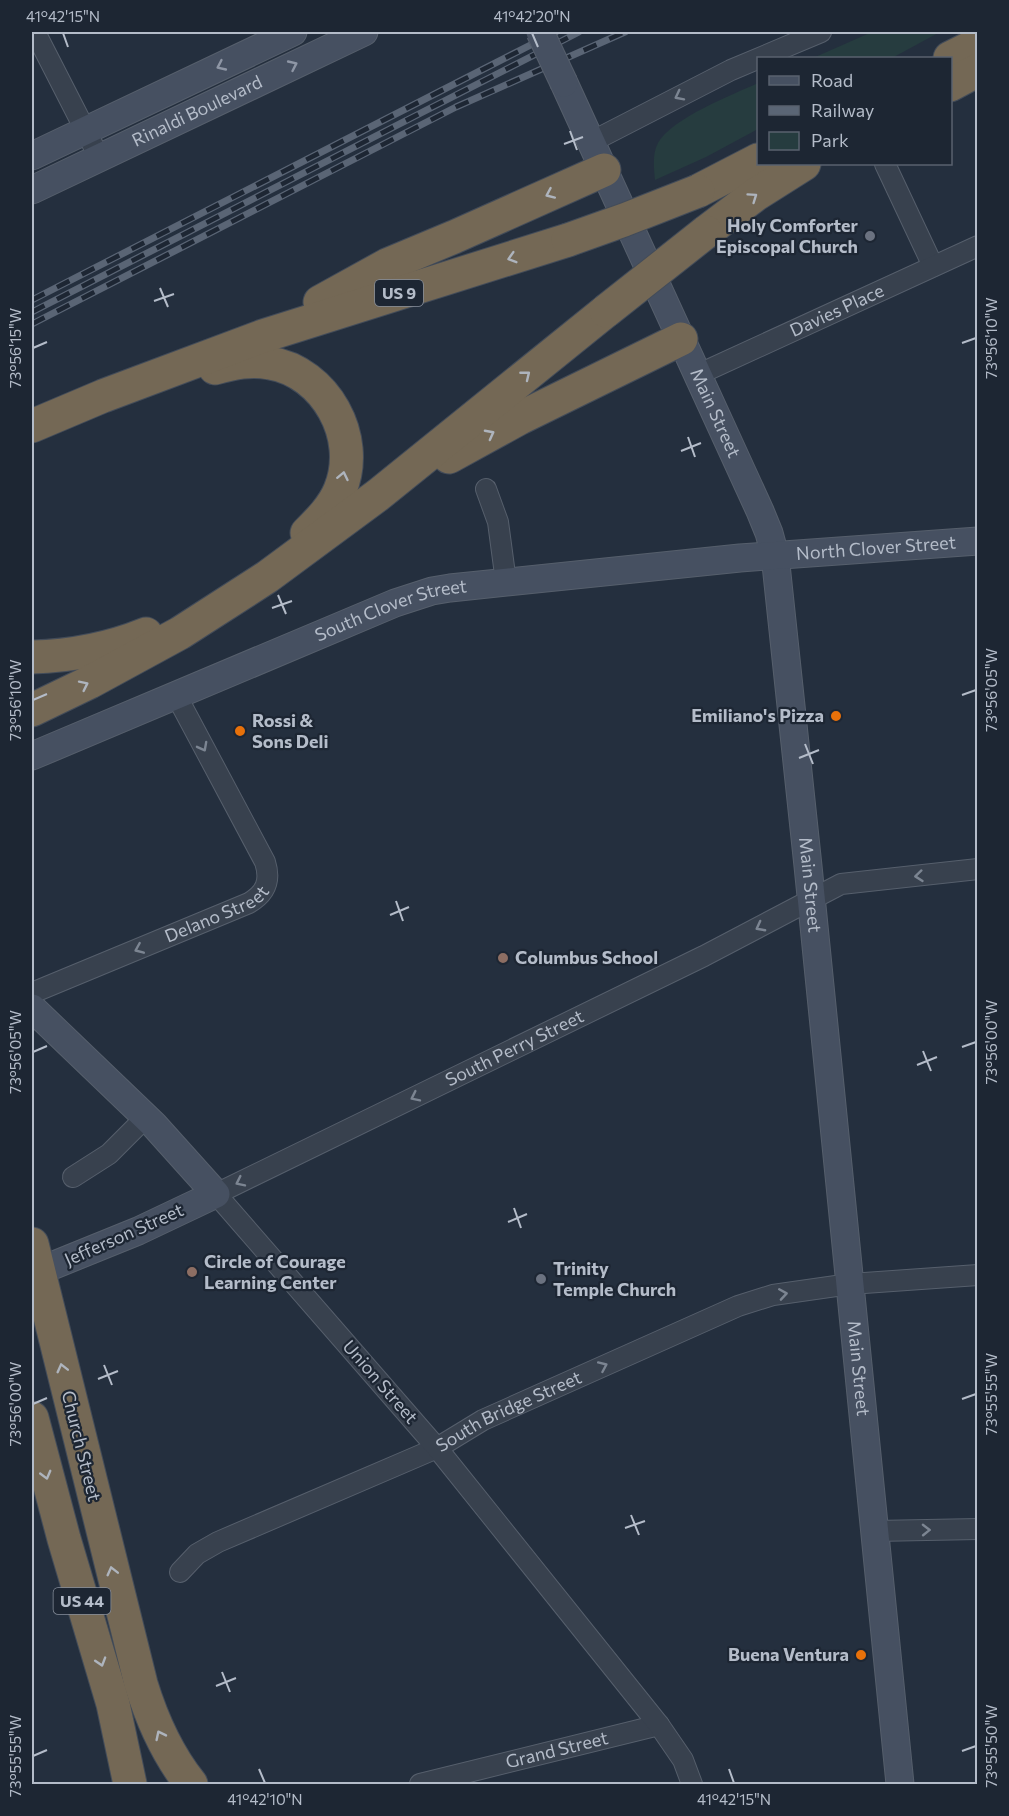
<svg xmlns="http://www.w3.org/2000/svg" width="1009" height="1816" viewBox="0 0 1009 1816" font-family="Commissioner,sans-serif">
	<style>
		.green { fill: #263c3f }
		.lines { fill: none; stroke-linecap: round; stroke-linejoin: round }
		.street-casing { stroke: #565f6c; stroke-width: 22 }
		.secondary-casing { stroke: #565f6c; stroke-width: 29 }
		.highway-casing { stroke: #434c59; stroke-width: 35 }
		.street { stroke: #38414e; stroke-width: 20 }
		.secondary { stroke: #465061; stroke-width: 27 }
		.highway { stroke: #746855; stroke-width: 33 }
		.rail-casing { stroke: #5a6575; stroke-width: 7 }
		.rail { stroke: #1d2633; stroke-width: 4.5; stroke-dasharray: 14; stroke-linecap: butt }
		.secondary-bridge-casing { stroke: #565f6c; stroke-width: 29; stroke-linecap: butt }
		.highway-bridge-casing { stroke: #434c59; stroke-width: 35; stroke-linecap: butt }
		.secondary-bridge { stroke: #465061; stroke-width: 27 }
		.highway-bridge { stroke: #746855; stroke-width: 33 }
		.oneway { stroke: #8e96a5 }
		.oneway2 { stroke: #7c8592 }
		.oneway3 { stroke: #aeb4bd }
		.ticks { fill: none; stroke: #b4bcc9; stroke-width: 2 }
		.worship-dot { fill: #6b7280; stroke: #1d2633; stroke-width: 2 }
		.food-dot { fill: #e8710a; stroke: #1d2633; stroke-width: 2 }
		.education-dot { fill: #8d6e63; stroke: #1d2633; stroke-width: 2 }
		.labels { text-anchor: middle; stroke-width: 4.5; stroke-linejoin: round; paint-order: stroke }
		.shield { fill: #1d2633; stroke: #878f9c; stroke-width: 1.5 }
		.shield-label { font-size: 16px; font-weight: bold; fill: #b4bcc9 }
		.street-label { font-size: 18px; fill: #b4bcc9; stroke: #1d2633 }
		.poi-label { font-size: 18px; font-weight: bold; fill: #b4bcc9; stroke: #1d2633; text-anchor: start }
		.neatline { fill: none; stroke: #b4bcc9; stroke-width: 2 }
		.ticks-label { font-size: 15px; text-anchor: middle; fill: #b4bcc9 }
	</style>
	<rect width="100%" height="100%" fill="#242f3e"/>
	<g class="green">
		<polygon points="872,32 940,32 892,58 813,58"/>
		<path d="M758 83V129L706 157 655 180C654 168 652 154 658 143 672 118 732 95 758 83Z"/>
	</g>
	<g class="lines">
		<g class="street-casing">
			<g id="street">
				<polyline points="35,32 99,157"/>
				<polyline points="591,142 731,70 821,32"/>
				<polyline points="885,164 933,266"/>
				<path id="s1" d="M697 375 978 246"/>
				<polyline points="486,489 498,522 506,582"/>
				<path id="s2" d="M32 993 249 903C266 893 271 881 265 862L176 695"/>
				<polyline points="73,1177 109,1154 146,1117"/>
				<polyline points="875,1531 978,1529"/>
				<path id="s3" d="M180 1572 197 1554 218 1542 437 1448 483 1420 738 1306 773 1295 850 1284 978 1275"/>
				<path id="s4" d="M420 1784 659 1725"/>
				<path id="s5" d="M692 1784 683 1760 659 1725 437 1448 216 1194 704 956 841 884 978 869"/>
			</g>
		</g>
		<g class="secondary-casing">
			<g id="secondary">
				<path id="s6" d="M564 83 760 511 769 533 775 555 808 866 900 1784"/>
				<polyline points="32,156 293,32"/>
				<path id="s7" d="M32 190 364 32"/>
				<path id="s8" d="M32 756 395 603 432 591 450 588 740 558 978 541"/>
				<polyline points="32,1008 154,1125 216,1194 138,1231 32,1274"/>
			</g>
		</g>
		<g class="highway-casing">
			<g id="highway">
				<polyline points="950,58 978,44"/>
				<polyline points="950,85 978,70"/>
				<polyline points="698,191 758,160"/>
				<polyline points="706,232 755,195 804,164"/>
				<polyline points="320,302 387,265 454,237 604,170"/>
				<path d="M215 368C233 363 251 359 270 363 325 372 362 437 340 490 333 507 320 520 307 533"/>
				<polyline points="32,426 103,396 263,336 568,240"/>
				<polyline points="449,457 520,418 681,339"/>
				<path d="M32 657C72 656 109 649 146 634"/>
				<polyline points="32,710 90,682 180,633 267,577 378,495 606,311"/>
				<path d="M32 1244 141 1684C152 1720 167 1754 191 1784"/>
				<polyline points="32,1418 64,1539 113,1704 130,1784"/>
			</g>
		</g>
		<use href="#street" class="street"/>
		<use href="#secondary" class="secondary"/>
		<use href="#highway" class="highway"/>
		<g class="rail-casing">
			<g id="rail">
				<polyline points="32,300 556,32"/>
				<polyline points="32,312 579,32"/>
				<polyline points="32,324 456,107 625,32"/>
			</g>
		</g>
		<use href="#rail" class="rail"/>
		<g class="secondary-bridge-casing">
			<polyline id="secondary-bridge" points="540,32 564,83"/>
		</g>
		<g class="highway-bridge-casing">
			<g id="highway-bridge">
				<polyline points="568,240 624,220 698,191"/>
				<polyline points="606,311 706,232"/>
			</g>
		</g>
		<use href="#secondary-bridge" class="secondary-bridge"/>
		<use href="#highway-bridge" class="highway-bridge"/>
	</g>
	<defs><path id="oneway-chevron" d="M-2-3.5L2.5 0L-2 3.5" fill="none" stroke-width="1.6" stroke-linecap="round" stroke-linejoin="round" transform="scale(1.5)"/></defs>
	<g class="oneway">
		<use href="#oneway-chevron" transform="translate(293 65) rotate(-25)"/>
		<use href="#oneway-chevron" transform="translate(221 66) rotate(155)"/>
	</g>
	<g class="oneway2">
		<use href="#oneway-chevron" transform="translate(679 96) rotate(153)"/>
		<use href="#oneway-chevron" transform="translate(203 747) rotate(62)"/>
		<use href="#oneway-chevron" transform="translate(919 876) rotate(174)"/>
		<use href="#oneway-chevron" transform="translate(760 927) rotate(152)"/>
		<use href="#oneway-chevron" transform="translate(139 949) rotate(157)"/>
		<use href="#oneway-chevron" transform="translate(415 1097) rotate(154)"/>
		<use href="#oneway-chevron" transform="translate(240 1182) rotate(154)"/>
		<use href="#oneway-chevron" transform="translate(783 1294) rotate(-9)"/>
		<use href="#oneway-chevron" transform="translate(603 1366) rotate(-24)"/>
		<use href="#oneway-chevron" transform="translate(926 1530) rotate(-1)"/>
	</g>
	<g class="oneway3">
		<use href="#oneway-chevron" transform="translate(550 194) rotate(156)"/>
		<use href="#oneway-chevron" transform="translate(753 197) rotate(-35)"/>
		<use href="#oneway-chevron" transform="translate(512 258) rotate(163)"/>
		<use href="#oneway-chevron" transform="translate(526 375) rotate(-39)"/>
		<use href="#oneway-chevron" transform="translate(490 434) rotate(-28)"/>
		<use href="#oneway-chevron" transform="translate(343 476) rotate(-78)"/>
		<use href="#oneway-chevron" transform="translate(84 685) rotate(-26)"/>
		<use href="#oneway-chevron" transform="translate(62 1368) rotate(-104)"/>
		<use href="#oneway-chevron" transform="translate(46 1475) rotate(75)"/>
		<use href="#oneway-chevron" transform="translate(112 1571) rotate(-104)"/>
		<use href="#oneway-chevron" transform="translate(101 1662) rotate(73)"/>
		<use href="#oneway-chevron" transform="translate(160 1735) rotate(-116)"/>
	</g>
	<path class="ticks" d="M63 33 68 47M532 33 538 47M570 131 577 150M564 144 583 137M160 288 168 307M154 301 174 294M962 343 976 338M33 348 47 342M688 437 695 457M681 451 701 443M278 595 286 614M272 608 292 601M962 695 976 690M33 700 47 694M805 744 813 764M799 758 819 750M396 901 403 921M390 915 409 907M962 1047 976 1042M923 1051 931 1071M33 1052 47 1046M917 1065 937 1057M514 1208 521 1228M508 1222 527 1214M104 1365 112 1385M98 1379 118 1371M962 1399 976 1394M33 1404 47 1398M631 1515 639 1535M625 1528 645 1521M222 1672 230 1692M216 1686 236 1678M962 1751 976 1746M33 1756 47 1750M259 1769 265 1783M729 1769 734 1783"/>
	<g class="worship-dot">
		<circle cx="870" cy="236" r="6"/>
		<circle cx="541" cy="1279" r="6"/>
	</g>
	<g class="food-dot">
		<circle cx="836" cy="716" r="6"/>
		<circle cx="240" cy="731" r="6"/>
		<circle cx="861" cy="1655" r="6"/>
	</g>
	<g class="education-dot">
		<circle cx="503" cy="958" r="6"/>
		<circle cx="192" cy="1272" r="6"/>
	</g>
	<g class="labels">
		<g class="shield">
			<rect x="375" y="280" width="48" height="26" rx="4.5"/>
			<rect x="53.5" y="1588" width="57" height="26" rx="4.5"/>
		</g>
		<g class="shield-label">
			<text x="399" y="299">US 9</text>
			<text x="82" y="1607">US 44</text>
		</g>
		<g class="street-label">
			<text dy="6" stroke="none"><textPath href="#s7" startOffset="183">Rinaldi Boulevard</textPath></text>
			<text dy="6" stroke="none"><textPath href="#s1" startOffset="154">Davies Place</textPath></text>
			<text dy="6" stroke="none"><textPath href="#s6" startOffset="363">Main Street</textPath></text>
			<text dy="6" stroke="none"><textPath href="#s8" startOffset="879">North Clover Street</textPath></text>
			<text dy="6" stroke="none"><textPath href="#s8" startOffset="388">South Clover Street</textPath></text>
			<text dy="6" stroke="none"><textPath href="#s6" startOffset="849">Main Street</textPath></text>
			<text dy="6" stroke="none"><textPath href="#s2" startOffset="201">Delano Street</textPath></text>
			<text dy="6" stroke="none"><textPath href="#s5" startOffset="1092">South Perry Street</textPath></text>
			<text transform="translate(124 1235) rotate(-24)" y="6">Jefferson Street</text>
			<text dy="6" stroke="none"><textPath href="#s6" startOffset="1335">Main Street</textPath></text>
			<text transform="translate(380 1382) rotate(49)" y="6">Union Street</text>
			<text dy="6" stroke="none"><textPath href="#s3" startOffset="368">South Bridge Street</textPath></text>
			<text transform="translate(81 1446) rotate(76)" y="6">Church Street</text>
			<text dy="6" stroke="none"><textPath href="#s4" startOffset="141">Grand Street</textPath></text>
		</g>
		<g class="poi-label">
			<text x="858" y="232" text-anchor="end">Holy Comforter<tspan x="858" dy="21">Episcopal Church</tspan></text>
			<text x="824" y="722" text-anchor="end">Emiliano's Pizza</text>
			<text x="252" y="727">Rossi &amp;<tspan x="252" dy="21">Sons Deli</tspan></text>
			<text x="515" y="964">Columbus School</text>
			<text x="204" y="1268">Circle of Courage<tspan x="204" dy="21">Learning Center</tspan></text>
			<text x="553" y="1275">Trinity<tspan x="553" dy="21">Temple Church</tspan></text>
			<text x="849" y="1661" text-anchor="end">Buena Ventura</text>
		</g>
	</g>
	<rect width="1009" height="1816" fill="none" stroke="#1d2633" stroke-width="66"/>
	<rect x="757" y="57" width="195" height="108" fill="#1d2633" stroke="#59626f" stroke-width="1.5"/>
	<rect x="769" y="76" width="30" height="9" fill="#465061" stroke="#59626f" stroke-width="1.5"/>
	<text x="811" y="87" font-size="18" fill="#b4bcc9">Road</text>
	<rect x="769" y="106" width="30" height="9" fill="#5a6575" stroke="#59626f" stroke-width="1.5"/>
	<text x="811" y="117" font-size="18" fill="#b4bcc9">Railway</text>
	<rect x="769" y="132" width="30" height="18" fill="#263c3f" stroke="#59626f" stroke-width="1.5"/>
	<text x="811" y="147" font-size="18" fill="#b4bcc9">Park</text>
	<rect x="33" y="33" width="943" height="1750" class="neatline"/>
	<g class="ticks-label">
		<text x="63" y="22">41°42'15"N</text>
		<text x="532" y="22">41°42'20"N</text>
		<text transform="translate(992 338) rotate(-90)" y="5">73°56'10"W</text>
		<text transform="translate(16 348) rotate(-90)" y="5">73°56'15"W</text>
		<text transform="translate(992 690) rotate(-90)" y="5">73°56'05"W</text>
		<text transform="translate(16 700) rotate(-90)" y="5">73°56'10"W</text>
		<text transform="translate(992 1042) rotate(-90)" y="5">73°56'00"W</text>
		<text transform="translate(16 1052) rotate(-90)" y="5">73°56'05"W</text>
		<text transform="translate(992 1394) rotate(-90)" y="5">73°55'55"W</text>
		<text transform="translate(16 1404) rotate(-90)" y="5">73°56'00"W</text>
		<text transform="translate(992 1746) rotate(-90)" y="5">73°55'50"W</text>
		<text transform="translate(16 1756) rotate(-90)" y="5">73°55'55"W</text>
		<text x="265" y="1805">41°42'10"N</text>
		<text x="734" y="1805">41°42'15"N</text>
	</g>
</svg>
